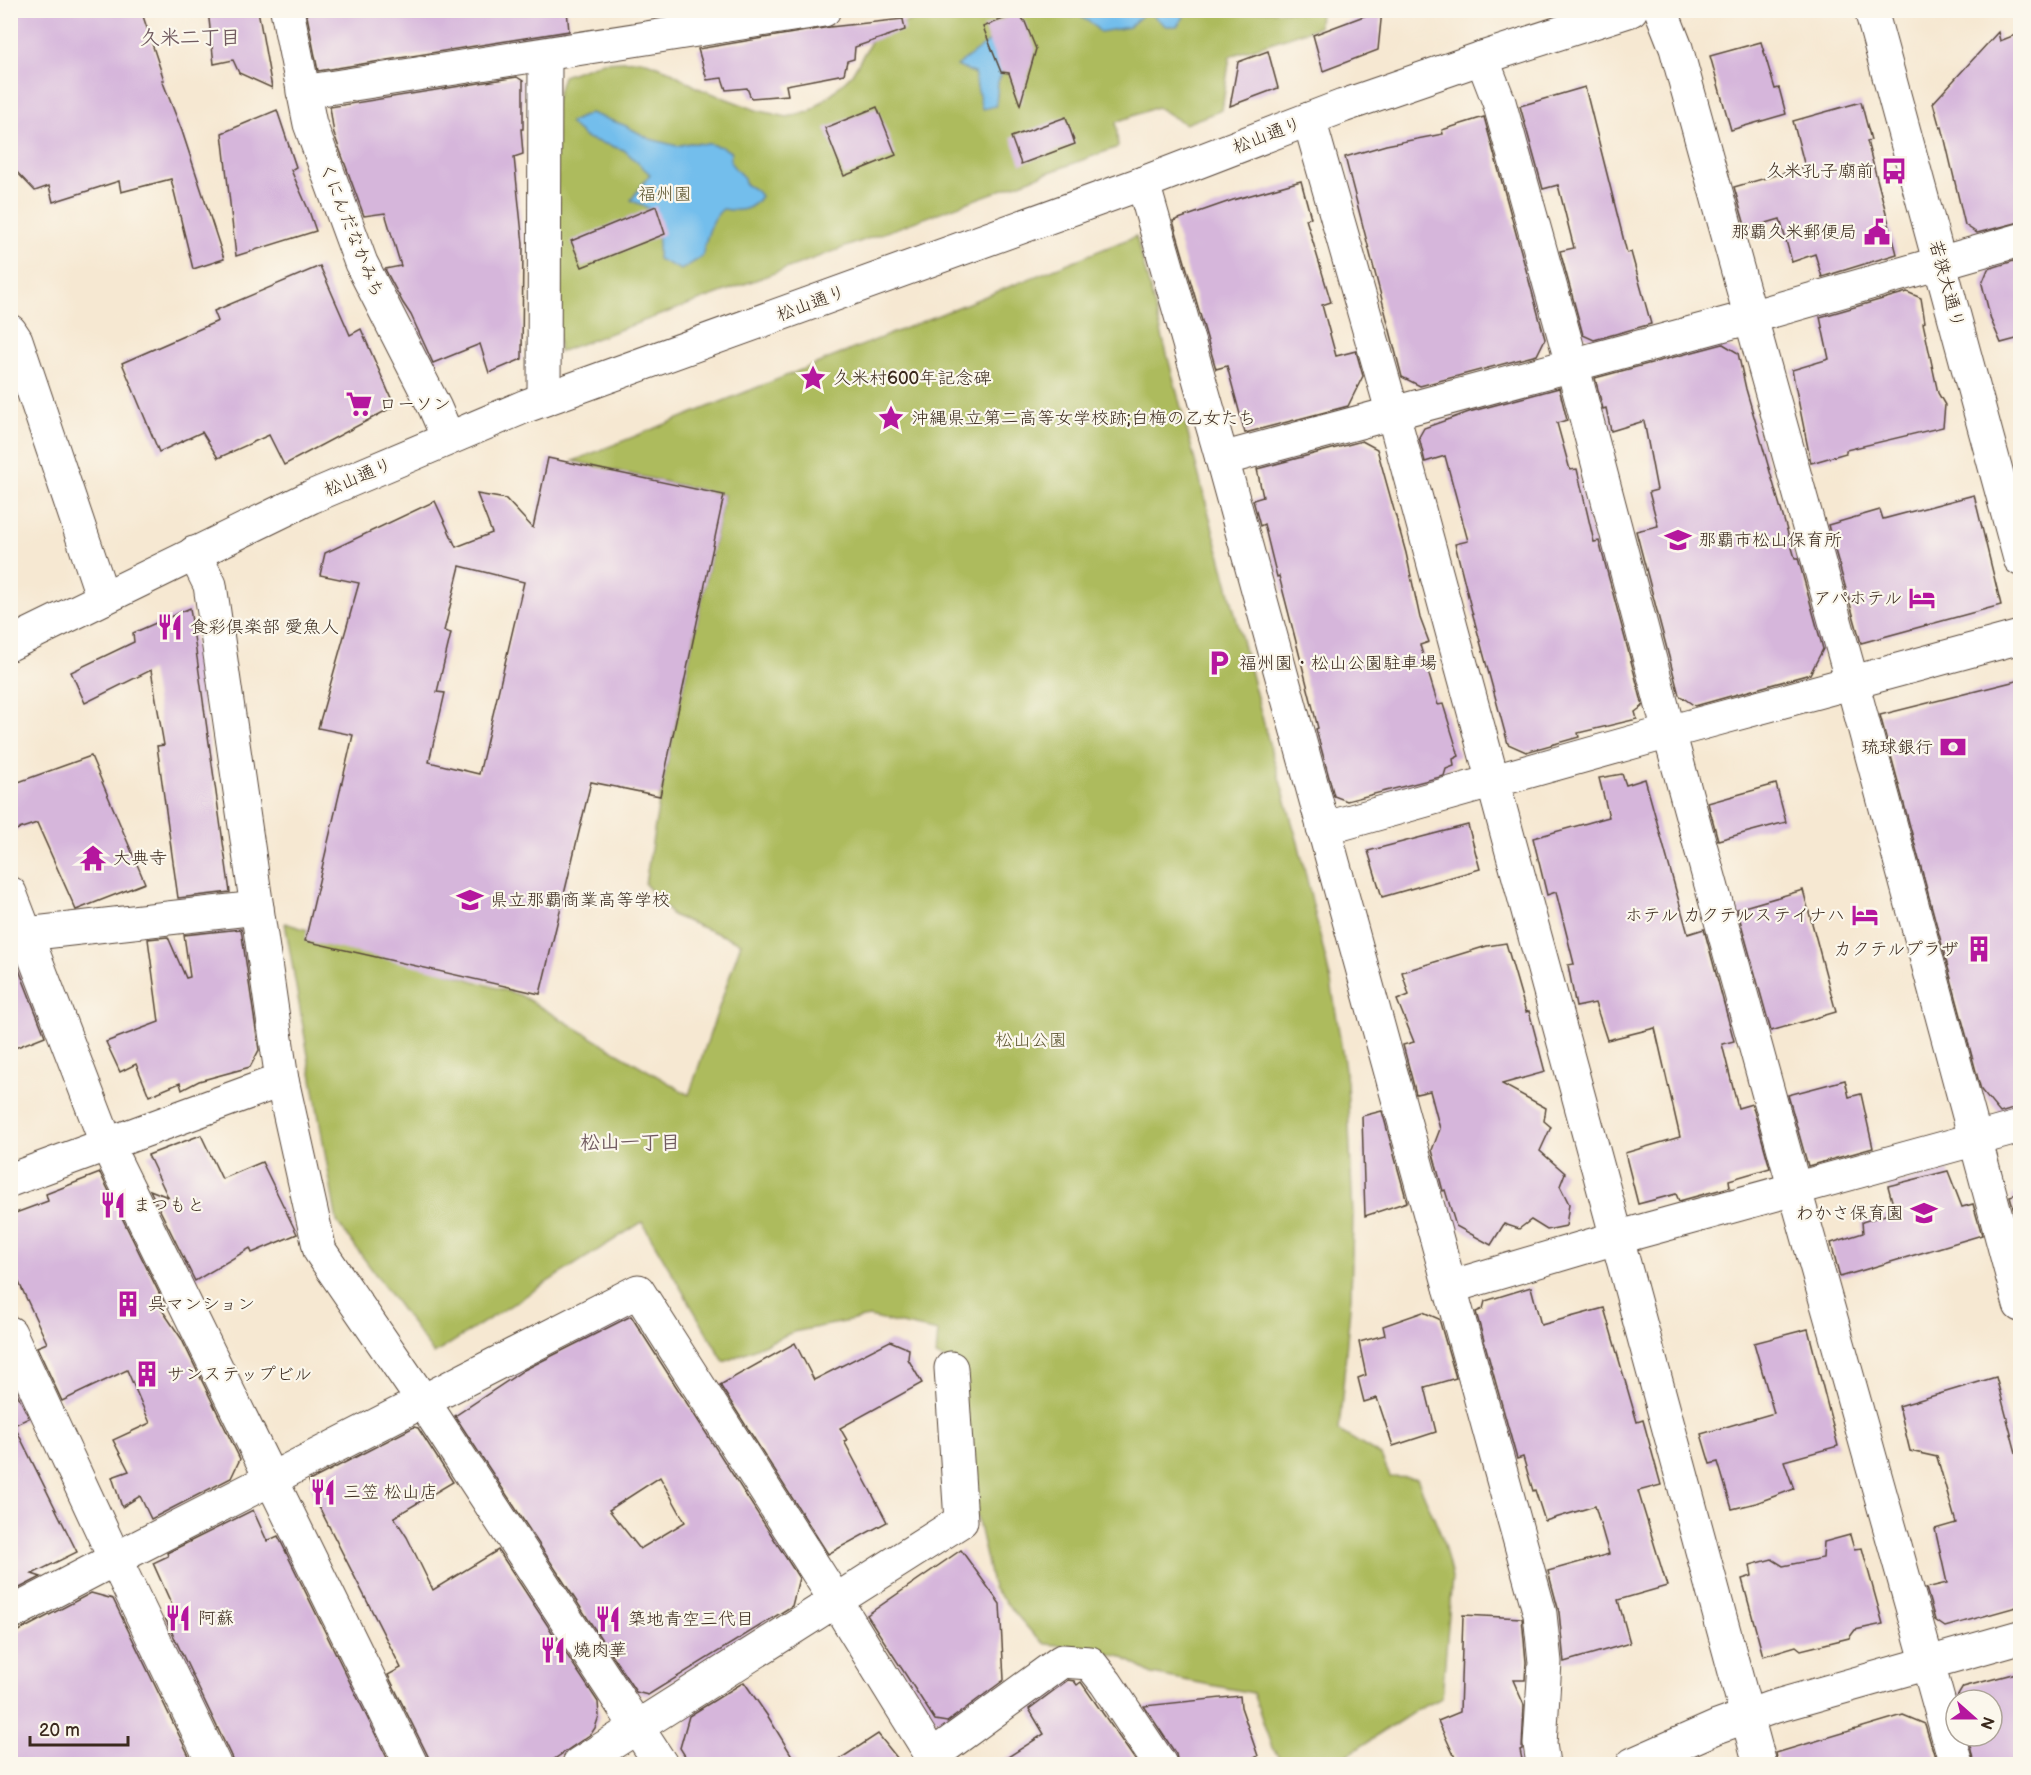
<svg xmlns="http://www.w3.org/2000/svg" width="2031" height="1775" viewBox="0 0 2031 1775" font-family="'Balsamiq Sans','Klee One',sans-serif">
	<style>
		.green { fill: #adbb5d; stroke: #74723e; stroke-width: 1.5 }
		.water { fill: #73beec; stroke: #577485; stroke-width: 1.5 }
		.building { fill: #d6b6db; fill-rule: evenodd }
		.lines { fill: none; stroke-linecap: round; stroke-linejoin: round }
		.street-casing { stroke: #574639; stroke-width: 35 }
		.secondary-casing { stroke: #574639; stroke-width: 35 }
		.street { stroke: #fff; stroke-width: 33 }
		.secondary { stroke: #fff; stroke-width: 33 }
		.labels { text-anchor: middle; stroke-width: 4.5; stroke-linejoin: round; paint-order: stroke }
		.street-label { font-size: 18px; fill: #3b2a1e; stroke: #fbf7ec }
		.poi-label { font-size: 18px; fill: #3b2a1e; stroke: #fbf7ec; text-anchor: start }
		.park-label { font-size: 18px; fill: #5d5631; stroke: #fbf7ec }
		.neighbourhood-label { font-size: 20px; font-weight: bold; fill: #715b60; stroke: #fbf7ec }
	</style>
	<rect width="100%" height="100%" fill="#fbf7ec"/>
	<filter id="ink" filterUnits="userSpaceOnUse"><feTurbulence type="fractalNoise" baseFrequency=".0167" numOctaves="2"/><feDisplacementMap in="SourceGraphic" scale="12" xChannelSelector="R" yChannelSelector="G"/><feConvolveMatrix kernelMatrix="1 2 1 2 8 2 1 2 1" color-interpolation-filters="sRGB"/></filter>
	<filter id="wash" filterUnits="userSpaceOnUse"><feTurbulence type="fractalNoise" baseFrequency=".008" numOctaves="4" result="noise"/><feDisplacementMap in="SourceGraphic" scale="24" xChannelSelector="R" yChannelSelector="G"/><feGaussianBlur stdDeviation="1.35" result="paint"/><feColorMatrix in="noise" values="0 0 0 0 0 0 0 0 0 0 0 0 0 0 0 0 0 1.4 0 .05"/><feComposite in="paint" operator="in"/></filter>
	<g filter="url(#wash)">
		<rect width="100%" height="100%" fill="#f6e8d2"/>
		<g class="green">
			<polygon points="956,11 1320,11 1319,27 1230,56 1222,110 1185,124 1157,107 1116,122 1118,147 559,352 550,118 563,76 603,62 641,60 668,70 698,88 756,110 787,117 809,112 829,96 852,74 879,28"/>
			<polygon points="1136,236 1269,743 1299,846 1331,982 1347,1082 1353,1216 1351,1296 1339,1431 1381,1456 1390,1477 1417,1478 1442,1537 1452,1577 1442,1698 1417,1710 1334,1764 1284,1764 1272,1748 1253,1693 1152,1674 1122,1657 1080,1647 1045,1644 1035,1636 993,1588 969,1481 960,1366 936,1356 938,1332 869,1317 793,1332 724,1362 642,1222 434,1354 337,1222 285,923 520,995 689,1095 741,943 672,915 645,884 660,796 724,495 573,461"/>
		</g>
		<g class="water">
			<polygon points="1060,11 1181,11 1184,17 1177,26 1166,26 1147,11 1129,27 1100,32 1091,23 1078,15 1070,17"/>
			<polygon points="995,37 1008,59 998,82 996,106 982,109 974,73 956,66"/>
			<path d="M590 113 624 125 650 139 677 146 689 143 709 144 722 147 731 152C728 165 736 169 744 178L745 184 757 191 761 196C752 211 739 212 723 209 710 219 706 241 702 257L681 270 658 259C659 240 657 227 650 209L631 200 650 174 624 150 586 138 569 123Z"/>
		</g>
		<g id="blocks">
			<g class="building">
				<polygon points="10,10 141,10 164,80 162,80 182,131 224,259 193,269 171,179 121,192 119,181 53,202 49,186 35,191 10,165"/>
				<polygon points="208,10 258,10 272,88 239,73 233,60 214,64"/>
				<polygon points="311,10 567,10 569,31 318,71 306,11"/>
				<polygon points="1380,10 1382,10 1378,50 1323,71 1313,35"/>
				<polygon points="1018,13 1025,22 1036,49 1020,105 1009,73 1001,72 983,27"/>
				<polygon points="903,19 905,30 855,47 854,59 847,61 844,74 786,85 788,95 751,98 747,88 726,90 722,78 707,80 698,49 830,27"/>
				<polygon points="1998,32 2000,41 2020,33 2020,222 1977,233 1965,225 1942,127 1940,128 1933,103"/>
				<polygon points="1761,42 1775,89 1779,88 1786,114 1731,130 1710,56"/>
				<polygon points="1268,51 1278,88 1230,106 1238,62"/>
				<polygon points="517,77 523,81 523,129 521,129 523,154 514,157 523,244 522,359 489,373 480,344 433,363 411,315 403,303 385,269 401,266 385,213 364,216 334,134 330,107"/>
				<polygon points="1585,87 1627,253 1631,252 1651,324 1594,340 1583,335 1560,251 1574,248 1558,185 1543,189 1520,106"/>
				<polygon points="1861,102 1871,140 1867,141 1897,254 1822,277 1815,254 1792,262 1780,219 1746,229 1734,187 1805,167 1793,121"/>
				<polygon points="877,107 896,155 844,176 825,128"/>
				<polygon points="277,110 296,167 291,170 309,211 316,231 236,256 222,133"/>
				<polygon points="1066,117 1075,144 1021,164 1011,137"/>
				<polygon points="1484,117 1545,339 1537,355 1420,386 1402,377 1345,157 1386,145 1443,134 1442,130"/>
				<polygon points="1301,181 1311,218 1306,219 1331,302 1322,305 1336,356 1356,351 1363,376 1348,406 1245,433 1227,366 1216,369 1173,221 1233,200"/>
				<polygon points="656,206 665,234 582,267 571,241"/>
				<polygon points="2020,259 2020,338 2001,343 1991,320 1982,284 1988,269"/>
				<polygon points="320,266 350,335 361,329 391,398 391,408 284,465 269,435 218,458 202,432 159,452 122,363 218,321 214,311"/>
				<polygon points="1907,292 1921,298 1925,322 1923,323 1938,393 1945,405 1943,427 1846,450 1846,453 1811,463 1792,370 1829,359 1820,317"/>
				<polygon points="1723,344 1738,353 1746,389 1795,558 1798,558 1823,649 1810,674 1695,706 1679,695 1636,531 1658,526 1649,492 1657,490 1644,421 1611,431 1606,408 1603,409 1595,378"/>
				<polygon points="1559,388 1567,420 1557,423 1570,470 1577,469 1594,542 1599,541 1643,706 1635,712 1637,719 1578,733 1579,737 1526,752 1508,744 1471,608 1455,544 1468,541 1445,456 1425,462 1419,437 1424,428 1469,412"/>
				<polygon points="1362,441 1377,449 1406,553 1420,618 1429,642 1420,645 1438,705 1443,704 1459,756 1453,759 1454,766 1446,769 1444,776 1347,801 1334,796 1316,729 1318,728 1294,634 1279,576 1277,577 1264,524 1260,526 1253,500 1263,497 1257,469"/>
				<path d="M548 458 724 495 660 796 591 782 540 994 305 941 353 735 318 728 359 583 320 575 325 553 435 501 456 547 492 533 477 494 506 499 533 528ZM460 566 524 582 479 774 429 762 445 693 437 692 451 633 444 631Z"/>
				<polygon points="1974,495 2001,605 1861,643 1828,525 1880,510 1883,519"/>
				<polygon points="190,608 230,892 178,898 157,746 164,745 151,670 85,703 71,672 134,642 133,633"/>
				<polygon points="2020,680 2020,1107 2000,1113 1981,1090 1880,715"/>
				<polygon points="91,756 145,883 76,910 37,823 10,832 10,785"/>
				<polygon points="1622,774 1626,785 1645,779 1688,934 1704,929 1734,1041 1722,1044 1738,1108 1752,1104 1770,1168 1729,1180 1730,1187 1679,1201 1676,1194 1638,1204 1625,1153 1680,1137 1655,1028 1607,1040 1595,1003 1576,1007 1568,965 1574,964 1556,892 1547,895 1533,838 1609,817 1599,778"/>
				<polygon points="1776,784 1786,822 1718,840 1708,803"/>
				<polygon points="1468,825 1480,869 1382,897 1368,851"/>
				<polygon points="1803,890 1836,1012 1771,1031 1737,909"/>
				<polygon points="241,929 259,1050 250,1067 199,1081 182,1090 180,1083 149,1096 136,1064 120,1072 106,1042 159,1022 148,939 168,937 186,978 190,977 184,935"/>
				<polygon points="1506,943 1526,1012 1529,1011 1545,1072 1502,1084 1546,1108 1544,1121 1551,1127 1540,1151 1565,1173 1560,1186 1569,1204 1566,1226 1547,1230 1531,1220 1519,1229 1504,1224 1491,1245 1456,1226 1445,1190 1443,1191 1432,1150 1440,1129 1430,1091 1416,1094 1403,1045 1414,1042 1397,1000 1409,995 1402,972 1487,946"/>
				<polygon points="10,947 45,1036 10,1050"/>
				<polygon points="1845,1080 1849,1097 1861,1094 1873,1148 1808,1166 1788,1095"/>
				<polygon points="1382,1111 1407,1202 1365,1216 1362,1116"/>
				<polygon points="201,1135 222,1179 262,1162 297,1234 252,1253 250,1248 195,1281 150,1190 168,1197 148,1155"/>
				<polygon points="1948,1171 1962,1207 1973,1204 1982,1235 1840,1277 1831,1243 1863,1233 1862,1222 1895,1212 1888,1186"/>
				<polygon points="100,1173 163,1301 158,1304 181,1338 240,1459 231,1478 151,1519 140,1496 122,1507 112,1477 129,1471 113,1440 150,1423 127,1370 62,1401 37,1347 47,1343 10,1263 10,1215 48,1201 46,1194"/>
				<polygon points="2020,1193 2020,1224 2018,1224 2010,1196"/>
				<polygon points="1531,1287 1541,1325 1604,1308 1637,1422 1643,1420 1661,1485 1638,1491 1667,1586 1618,1600 1630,1643 1564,1662 1559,1612 1548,1571 1609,1554 1595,1506 1545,1521 1535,1490 1533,1491 1523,1457 1517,1459 1476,1312 1483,1309 1485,1301"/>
				<polygon points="1423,1312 1439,1319 1456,1378 1425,1387 1436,1432 1393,1446 1377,1398 1364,1402 1358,1378 1366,1375 1359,1342 1385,1335 1383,1326"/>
				<path d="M631 1316 799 1578 792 1606 648 1695 636 1692 455 1416 524 1370ZM660 1477 685 1522 640 1549 609 1510Z"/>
				<polygon points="1808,1329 1838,1446 1784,1461 1794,1489 1756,1503 1732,1509 1718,1462 1710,1464 1701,1434 1774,1413 1754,1343"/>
				<polygon points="890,1341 909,1349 908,1359 922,1383 840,1428 847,1440 844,1441 887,1522 828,1554 720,1385 795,1343 814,1380"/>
				<polygon points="1996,1377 2020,1468 2020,1606 1945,1627 1935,1620 1926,1588 1947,1583 1935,1529 1956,1523 1937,1457 1910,1451 1899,1406"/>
				<polygon points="10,1379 29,1418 14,1425 77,1552 32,1574 41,1577 10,1593"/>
				<polygon points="414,1427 418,1428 453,1482 394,1517 407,1537 433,1590 498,1550 598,1702 599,1716 595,1728 591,1734 547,1764 430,1764 428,1756 388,1675 401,1668 314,1497 309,1481"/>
				<polygon points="253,1510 267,1541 278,1536 390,1764 233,1764 231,1756 165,1618 175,1612 153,1563 168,1556 167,1553"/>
				<polygon points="1850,1535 1854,1549 1862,1548 1883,1624 1855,1630 1849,1638 1801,1650 1796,1646 1763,1656 1742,1579 1752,1576 1750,1565 1772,1559 1783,1566 1823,1558 1824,1542"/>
				<polygon points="961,1550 1000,1604 1004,1680 947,1722 935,1720 867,1615"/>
				<polygon points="91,1593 113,1599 193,1764 10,1764 10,1633 19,1631"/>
				<polygon points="1463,1615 1522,1618 1526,1662 1525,1680 1513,1680 1524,1705 1522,1749 1520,1750 1523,1764 1458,1764 1438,1721 1460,1712"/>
				<polygon points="2020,1672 2020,1764 1974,1764 1968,1736 1992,1736 1992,1700 1958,1700 1957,1697 1963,1687"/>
				<polygon points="1068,1680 1074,1681 1077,1685 1081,1682 1138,1764 997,1764 1044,1734 1029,1709"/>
				<polygon points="744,1682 769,1718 797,1764 690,1764 680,1748 689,1716"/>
				<polygon points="1240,1696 1241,1707 1258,1756 1245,1764 1178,1764 1176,1754 1144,1706"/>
				<polygon points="1903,1715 1925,1724 1937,1764 1778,1764 1776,1753"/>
				<polygon points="878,1734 902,1764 832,1764"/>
			</g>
		</g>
	</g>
	<g filter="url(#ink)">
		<use href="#blocks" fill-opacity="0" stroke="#574639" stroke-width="1.5"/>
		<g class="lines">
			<g class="street-casing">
				<g id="street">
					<polyline points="287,10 310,124 361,263 435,408 448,438"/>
					<polyline points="1661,10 1676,48 1852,682 2020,1305"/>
					<polyline points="1482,58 1499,102 1572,364 1669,732 1795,1190 1956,1764"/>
					<polyline points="303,92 824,10"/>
					<polyline points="1309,119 1393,414 1760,1764"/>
					<polyline points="1143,183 1222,459 1540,1614 1545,1662 1540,1744 1543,1764"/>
					<polyline points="10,331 16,340 103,598"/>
					<polyline points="544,399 545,55"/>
					<polyline points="1222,459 1751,317 2020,240"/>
					<polyline points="194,553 210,585 282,1080 320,1251 423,1401 661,1764"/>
					<polyline points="1323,829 1669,732 2020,637"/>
					<polyline points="10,893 107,1145 411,1764"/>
					<polyline points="26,934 257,908"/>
					<polyline points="10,1180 282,1080"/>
					<polyline points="1450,1287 1616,1238 2020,1127"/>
					<polyline points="10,1333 115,1559 214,1764"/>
					<polyline points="10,1614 115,1559 638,1291 836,1601 937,1764"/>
					<polyline points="932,1756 1062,1661 1090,1663 1106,1683 1160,1764"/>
					<polyline points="579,1764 961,1521 951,1368"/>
				</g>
			</g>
			<g class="secondary-casing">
				<g id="secondary">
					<polyline points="1871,10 2020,559"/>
					<polyline points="10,644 311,497 526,406 1143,183 1343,106 1482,58 1631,10"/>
					<polyline points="1633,1764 1717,1727 1773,1707 2020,1637"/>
				</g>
			</g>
			<use href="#street" class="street"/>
			<use href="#secondary" class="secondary"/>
		</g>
	</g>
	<defs>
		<g id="bus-bare" transform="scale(2.07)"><path d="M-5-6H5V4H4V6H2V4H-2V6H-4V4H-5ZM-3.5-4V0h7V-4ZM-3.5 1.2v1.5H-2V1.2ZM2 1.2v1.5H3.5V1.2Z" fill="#b5179e" stroke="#fbf7ec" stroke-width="2.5" paint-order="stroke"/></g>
		<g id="civic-bare" transform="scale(2.07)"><path d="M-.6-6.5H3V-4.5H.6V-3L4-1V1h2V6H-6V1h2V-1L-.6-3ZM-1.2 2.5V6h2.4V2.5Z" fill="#b5179e" stroke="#fbf7ec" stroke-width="2.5" paint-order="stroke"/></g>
		<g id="sight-bare" transform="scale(2.07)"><path d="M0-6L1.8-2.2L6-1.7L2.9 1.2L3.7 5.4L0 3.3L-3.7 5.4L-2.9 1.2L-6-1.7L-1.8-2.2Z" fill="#b5179e" stroke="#fbf7ec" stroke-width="2.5" paint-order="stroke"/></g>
		<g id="supermarket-bare" transform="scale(2.07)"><path d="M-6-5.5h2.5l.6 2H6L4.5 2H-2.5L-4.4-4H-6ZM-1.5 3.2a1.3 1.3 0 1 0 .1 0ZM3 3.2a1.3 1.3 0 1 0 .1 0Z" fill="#b5179e" stroke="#fbf7ec" stroke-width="2.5" paint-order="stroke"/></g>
		<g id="school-bare" transform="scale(2.07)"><path d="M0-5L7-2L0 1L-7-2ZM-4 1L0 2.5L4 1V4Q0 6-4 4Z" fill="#b5179e" stroke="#fbf7ec" stroke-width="2.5" paint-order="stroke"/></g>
		<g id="hotel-bare" transform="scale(2.07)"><path d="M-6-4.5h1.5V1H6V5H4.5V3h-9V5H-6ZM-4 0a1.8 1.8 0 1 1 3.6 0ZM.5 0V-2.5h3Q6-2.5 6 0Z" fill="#b5179e" stroke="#fbf7ec" stroke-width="2.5" paint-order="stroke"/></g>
		<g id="restaurant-bare" transform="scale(2.07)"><path d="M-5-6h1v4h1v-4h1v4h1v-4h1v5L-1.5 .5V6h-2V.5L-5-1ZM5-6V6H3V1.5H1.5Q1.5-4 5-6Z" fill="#b5179e" stroke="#fbf7ec" stroke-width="2.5" paint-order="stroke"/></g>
		<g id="parking-bare" transform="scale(2.07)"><path d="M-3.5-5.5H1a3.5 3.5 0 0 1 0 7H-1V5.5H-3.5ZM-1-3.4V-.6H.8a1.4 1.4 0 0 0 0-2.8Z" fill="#b5179e" stroke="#fbf7ec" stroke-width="2.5" paint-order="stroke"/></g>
		<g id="bank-bare" transform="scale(2.07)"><path d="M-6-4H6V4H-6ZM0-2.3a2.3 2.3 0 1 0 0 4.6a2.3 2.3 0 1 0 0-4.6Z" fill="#b5179e" stroke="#fbf7ec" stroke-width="2.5" paint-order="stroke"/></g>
		<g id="temple-bare" transform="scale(2.07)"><path d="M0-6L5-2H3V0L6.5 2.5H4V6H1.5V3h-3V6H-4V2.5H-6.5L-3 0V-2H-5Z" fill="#b5179e" stroke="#fbf7ec" stroke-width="2.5" paint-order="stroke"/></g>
		<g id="building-bare" transform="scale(2.07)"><path d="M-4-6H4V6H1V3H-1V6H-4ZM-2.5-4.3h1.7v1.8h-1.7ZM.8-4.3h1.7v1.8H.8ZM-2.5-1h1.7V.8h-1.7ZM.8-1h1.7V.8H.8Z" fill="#b5179e" stroke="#fbf7ec" stroke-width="2.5" paint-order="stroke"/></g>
	</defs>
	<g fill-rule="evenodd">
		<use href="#bus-bare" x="1894" y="171"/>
		<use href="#civic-bare" x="1877" y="232"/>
		<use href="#sight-bare" x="813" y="378"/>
		<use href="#supermarket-bare" x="359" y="404"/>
		<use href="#sight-bare" x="891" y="418"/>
		<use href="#school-bare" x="1678" y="540"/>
		<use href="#hotel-bare" x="1922" y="598"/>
		<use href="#restaurant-bare" x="170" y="627"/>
		<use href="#parking-bare" x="1219" y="663"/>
		<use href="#bank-bare" x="1953" y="747"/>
		<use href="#temple-bare" x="93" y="858"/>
		<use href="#school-bare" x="470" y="900"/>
		<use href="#hotel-bare" x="1865" y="915"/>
		<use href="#building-bare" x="1979" y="949"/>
		<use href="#restaurant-bare" x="113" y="1205"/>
		<use href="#school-bare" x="1924" y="1213"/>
		<use href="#building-bare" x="128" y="1304"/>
		<use href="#building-bare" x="147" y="1374"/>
		<use href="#restaurant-bare" x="323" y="1492"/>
		<use href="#restaurant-bare" x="178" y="1618"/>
		<use href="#restaurant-bare" x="608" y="1619"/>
		<use href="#restaurant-bare" x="553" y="1650"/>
	</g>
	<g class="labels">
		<g class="street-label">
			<text transform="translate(1267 135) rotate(-21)" y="6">松山通り</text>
			<text transform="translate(352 230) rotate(68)" y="6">くにんだなかみち</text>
			<text transform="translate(1947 284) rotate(75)" y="6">若狭大通り</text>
			<text transform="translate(811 303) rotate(-20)" y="6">松山通り</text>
			<text transform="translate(358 477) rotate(-23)" y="6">松山通り</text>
		</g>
		<g class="poi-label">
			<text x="1874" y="177" text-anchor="end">久米孔子廟前</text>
			<text x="1857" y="238" text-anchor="end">那覇久米郵便局</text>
			<text x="833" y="384">久米村600年記念碑</text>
			<text x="379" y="410">ローソン</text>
			<text x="911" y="424">沖縄県立第二高等女学校跡;白梅の乙女たち</text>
			<text x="1698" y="546">那覇市松山保育所</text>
			<text x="1902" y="604" text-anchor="end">アパホテル</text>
			<text x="190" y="633">食彩倶楽部 愛魚人</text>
			<text x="1239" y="669">福州園・松山公園駐車場</text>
			<text x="1933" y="753" text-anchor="end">琉球銀行</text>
			<text x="113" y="864">大典寺</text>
			<text x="490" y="906">県立那覇商業高等学校</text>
			<text x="1845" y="921" text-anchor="end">ホテル カクテルステイナハ</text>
			<text x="1959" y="955" text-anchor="end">カクテルプラザ</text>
			<text x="133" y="1211">まつもと</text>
			<text x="1904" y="1219" text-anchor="end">わかさ保育園</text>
			<text x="148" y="1310">呉マンション</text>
			<text x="167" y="1380">サンステップビル</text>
			<text x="343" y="1498">三笠 松山店</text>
			<text x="198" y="1624">阿蘇</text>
			<text x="628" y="1625">築地青空三代目</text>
			<text x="573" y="1656">燒肉華</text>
		</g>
		<g class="park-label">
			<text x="665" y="200">福州園</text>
			<text x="1031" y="1046">松山公園</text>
		</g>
		<g class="neighbourhood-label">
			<text x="190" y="44">久米二丁目</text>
			<text x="630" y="1149">松山一丁目</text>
		</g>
	</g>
	<rect width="2031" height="1775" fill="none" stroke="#fbf7ec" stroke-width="36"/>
	<g transform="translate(1974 1718) rotate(111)"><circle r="28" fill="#fbf7ec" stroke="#aea59a" stroke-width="1.5"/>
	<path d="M0-4.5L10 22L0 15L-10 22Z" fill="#b5179e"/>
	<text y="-9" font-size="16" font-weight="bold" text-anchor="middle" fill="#3b2a1e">N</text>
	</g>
	<path d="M30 1736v9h98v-9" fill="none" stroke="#3b2a1e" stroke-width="3"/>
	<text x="39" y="1736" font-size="18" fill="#3b2a1e" stroke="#fbf7ec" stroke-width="4.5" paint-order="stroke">20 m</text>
</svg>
